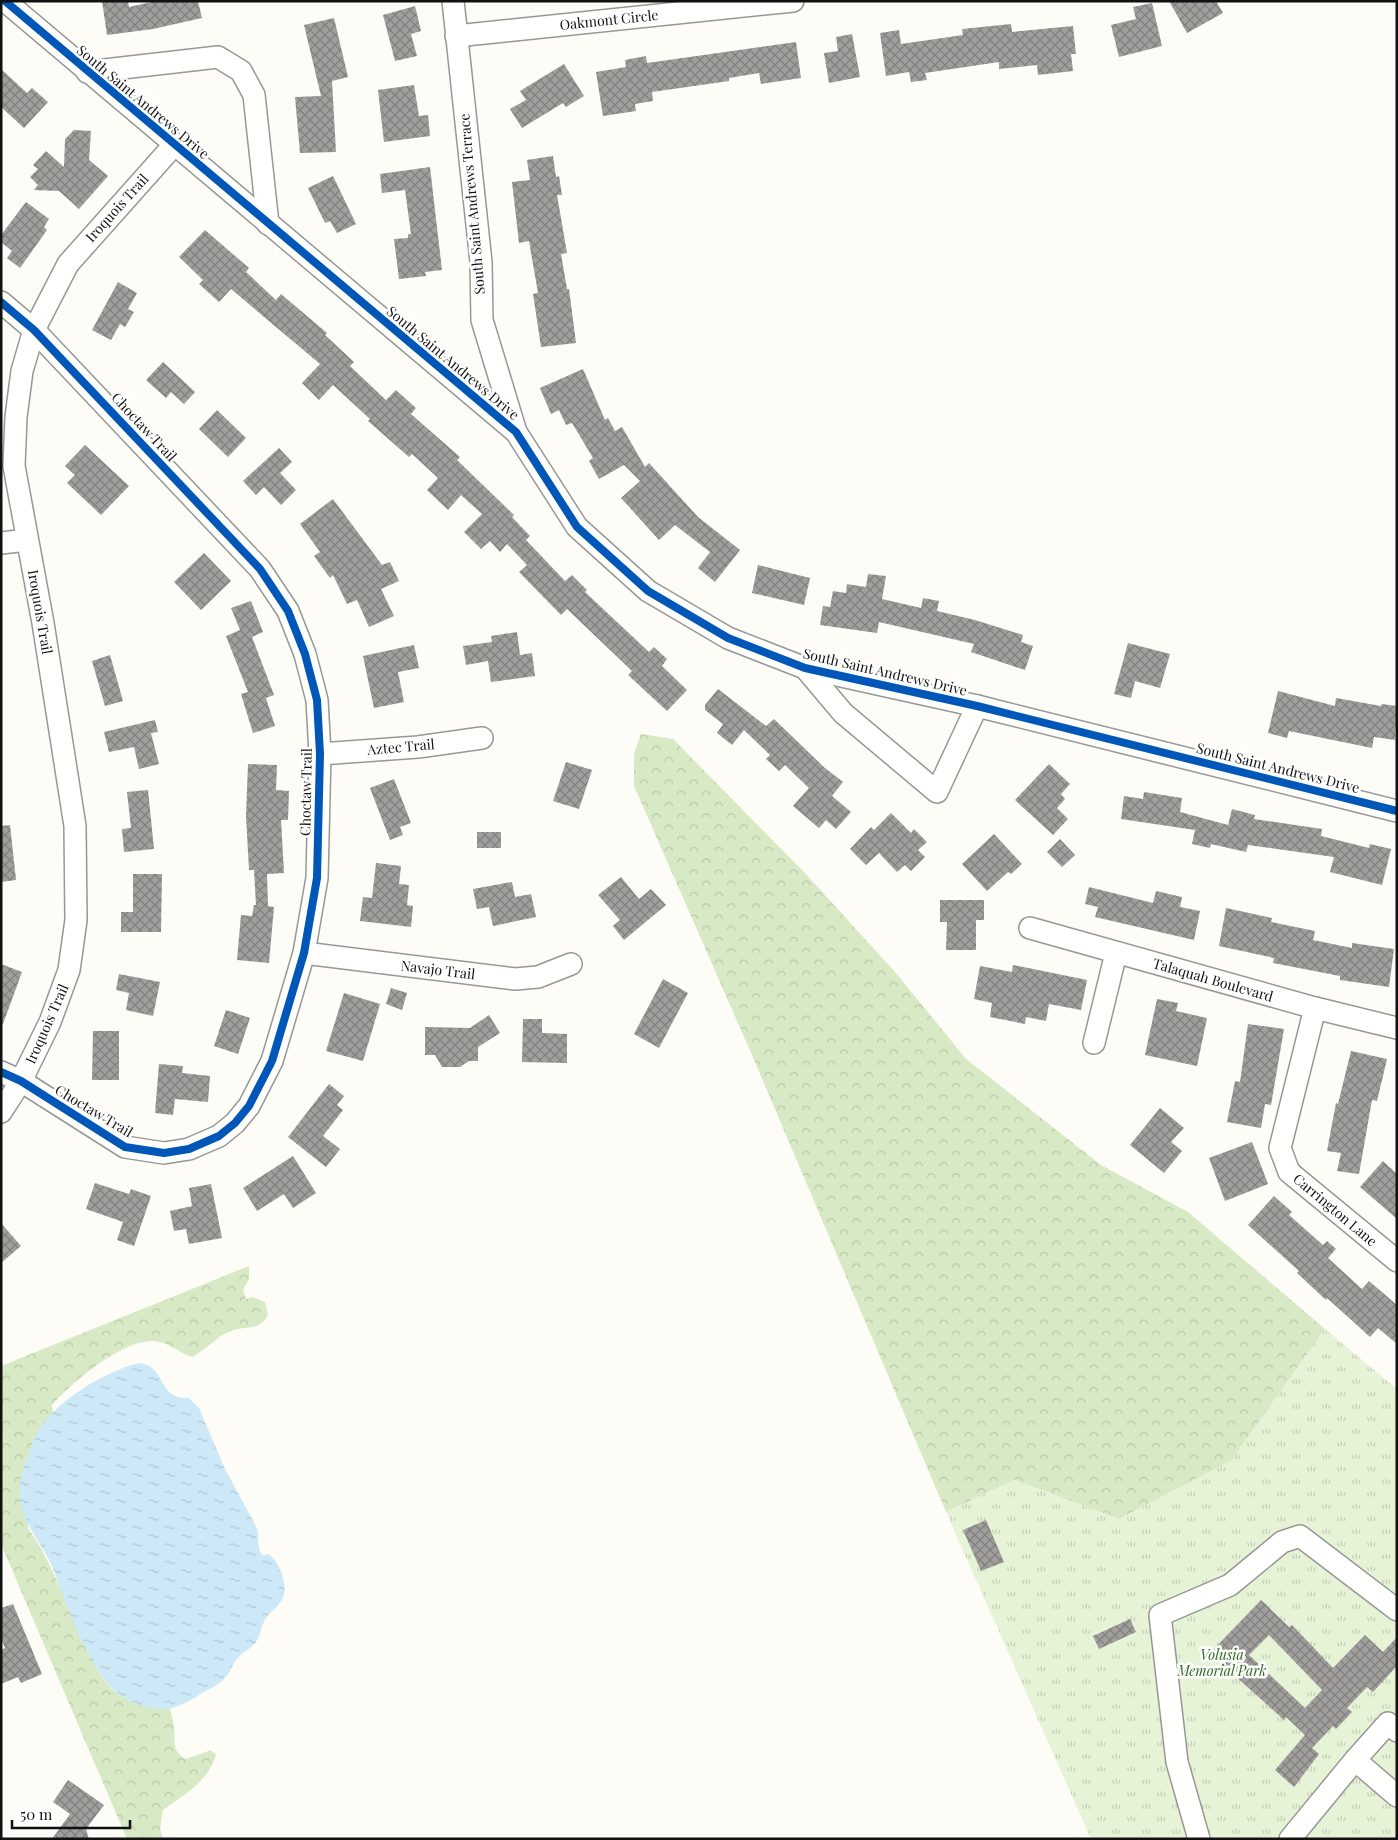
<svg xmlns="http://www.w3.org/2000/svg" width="1398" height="1840" viewBox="0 0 1398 1840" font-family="'Playfair Display',serif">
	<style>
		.forest { fill: url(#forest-crowns) }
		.park { fill: url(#park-tufts) }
		.water { fill: url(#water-ripples) }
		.building { fill: url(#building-cross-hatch); fill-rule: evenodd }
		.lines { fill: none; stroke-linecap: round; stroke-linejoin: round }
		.minor-casing { stroke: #979795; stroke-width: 24 }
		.minor { stroke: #fffffe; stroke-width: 21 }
		.cycleway-casing { stroke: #fff; stroke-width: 11 }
		.cycleway { stroke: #0057b8; stroke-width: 8 }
		.labels { text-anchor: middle; stroke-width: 5; stroke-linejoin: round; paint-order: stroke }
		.street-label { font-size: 14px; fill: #111; stroke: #fff }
		.park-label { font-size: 14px; font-style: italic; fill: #2f6b1f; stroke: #fff }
	</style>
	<defs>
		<pattern id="forest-crowns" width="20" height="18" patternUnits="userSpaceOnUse" patternTransform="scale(1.25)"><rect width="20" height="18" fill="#d8eac5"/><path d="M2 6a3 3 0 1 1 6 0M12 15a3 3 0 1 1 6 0" fill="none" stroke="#b8c8a8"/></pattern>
		<pattern id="park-tufts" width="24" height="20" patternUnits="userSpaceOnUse" patternTransform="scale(1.25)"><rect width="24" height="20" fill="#e7f3d7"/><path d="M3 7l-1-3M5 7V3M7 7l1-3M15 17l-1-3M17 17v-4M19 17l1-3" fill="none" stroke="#c5cfb8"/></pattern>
		<pattern id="water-ripples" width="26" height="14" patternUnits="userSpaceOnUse" patternTransform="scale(1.25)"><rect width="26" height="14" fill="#cde8f7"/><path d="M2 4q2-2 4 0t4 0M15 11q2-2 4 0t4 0" fill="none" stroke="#afc6d3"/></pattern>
		<pattern id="building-cross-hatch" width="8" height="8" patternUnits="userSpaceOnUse" patternTransform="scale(1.25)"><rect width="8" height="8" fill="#a19f9c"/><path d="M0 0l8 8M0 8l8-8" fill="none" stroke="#82807e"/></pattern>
	</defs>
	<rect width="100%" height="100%" fill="#fdfcf7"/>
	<g class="forest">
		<polygon points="641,734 673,739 804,872 896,973 966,1059 1101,1165 1188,1212 1325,1329 1231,1461 1119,1519 1015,1480 946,1512 755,1062 634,786 634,754"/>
		<path d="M249 1266V1279L243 1290 246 1299 253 1297 265 1302 268 1315C259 1332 246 1325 231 1331 215 1337 207 1350 192 1357 178 1352 167 1341 152 1341 121 1341 72 1382 52 1405L53 1413 42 1426 28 1528C49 1558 62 1593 77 1627 86 1647 95 1670 110 1687 124 1702 150 1708 170 1708 171 1714 173 1720 174 1725 176 1740 170 1750 186 1759L211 1750 216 1755C207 1783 185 1794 163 1810L160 1828 163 1839H127L1 1544V1366Z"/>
	</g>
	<polygon class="park" points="1325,1329 1397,1389 1397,1839 1091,1839 946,1512 1015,1480 1119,1519 1231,1461"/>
	<path class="water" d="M139 1363C168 1366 155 1399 189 1398L199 1408 225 1469 256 1526C260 1536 256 1546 262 1555L269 1554C279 1562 287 1582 284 1595 281 1606 272 1609 266 1618 261 1625 261 1635 256 1642 251 1649 241 1653 236 1660 232 1666 230 1673 224 1679 218 1686 210 1688 202 1693 193 1699 183 1705 172 1708 153 1713 122 1701 110 1686 83 1654 68 1609 54 1571 40 1535 9 1514 23 1471 27 1459 30 1446 36 1435 54 1402 103 1372 139 1363Z"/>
	<g class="building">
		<polygon points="102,1 128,1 129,7 156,1 198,1 202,18 153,29 107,35"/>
		<polygon points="1169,1 1216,1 1223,13 1187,33"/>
		<polygon points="1152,3 1162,46 1119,57 1111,25 1136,19 1133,7"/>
		<polygon points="415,6 421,31 411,34 417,56 395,61 383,15"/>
		<polygon points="334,18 348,77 332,81 336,152 300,153 295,97 321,96 304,25"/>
		<polygon points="1011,24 1012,32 1073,26 1076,54 1071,54 1073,71 1038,75 1037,65 999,69 999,62 925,73 927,80 911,82 909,72 886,76 880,33 899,30 901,44 963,35 962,29"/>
		<polygon points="852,34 860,77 829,83 824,53 838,51 836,37"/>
		<polygon points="796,42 801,78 761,84 759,73 729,78 729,81 652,92 653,101 635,104 636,111 603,116 596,72 626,67 625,60 646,56 647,63"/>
		<polygon points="564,64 584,96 566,107 563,103 522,128 510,109 526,100 520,91"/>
		<polygon points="1,69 27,93 32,88 48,102 24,128 1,107"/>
		<polygon points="414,85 419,116 428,115 430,136 384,142 378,90"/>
		<polygon points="74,130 91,131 89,160 108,176 79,209 59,191 34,190 38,185 30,177 38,169 33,165 46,151 64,167 65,139"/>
		<polygon points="553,156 556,177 559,176 562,195 557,195 567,253 561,254 567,289 569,289 576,343 541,347 533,294 538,293 529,241 519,243 512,182 530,180 527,160"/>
		<polygon points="430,167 442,270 425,272 426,276 399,279 394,239 408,238 408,234 411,234 405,190 382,193 380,174"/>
		<polygon points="333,176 356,224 337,233 330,221 325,223 308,188"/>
		<polygon points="26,202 49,219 44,227 47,230 20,268 7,258 12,251 1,242 1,235"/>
		<polygon points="205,230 249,268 246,272 276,300 281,294 327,333 325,335 354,362 350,366 386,400 396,390 416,408 411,414 460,457 457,460 514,515 512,517 530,536 526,540 565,581 572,575 587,590 585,592 649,652 654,647 667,659 662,666 687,690 667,711 628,675 632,671 567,609 561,615 519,572 527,565 507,544 500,552 490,541 481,549 464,532 482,514 461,495 448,510 427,490 438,478 412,454 409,457 368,421 370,419 333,385 319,400 302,383 320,364 231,289 219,302 199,284 203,280 179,257"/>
		<polygon points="118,282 137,293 128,309 134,312 125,327 120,324 111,340 92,330"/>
		<polygon points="163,362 195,392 184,404 171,392 166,398 146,380"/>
		<polygon points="583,369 605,420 608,418 615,431 622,427 645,467 649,463 698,517 740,550 715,582 698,568 710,552 675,525 659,540 621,498 640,481 624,465 599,479 589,461 593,458 572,423 566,425 559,410 551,414 540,388"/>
		<polygon points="217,410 246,438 228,457 199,429"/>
		<polygon points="85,445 129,486 101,515 67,483 75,475 65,466"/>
		<polygon points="279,448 292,462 280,473 296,490 281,505 264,487 256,495 243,481"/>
		<polygon points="333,499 382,565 390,562 399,581 381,589 394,616 369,627 357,600 347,604 333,575 330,578 314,556 320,552 300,524"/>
		<polygon points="204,553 231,581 201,610 174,582"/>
		<polygon points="758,565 810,578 804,605 752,593"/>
		<polygon points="868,574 886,576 882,599 921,608 923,598 939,601 937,611 975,620 1023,635 1021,642 1033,646 1025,670 971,652 974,644 879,622 877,633 820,625 823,606 830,607 833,591 846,593 847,584 866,587"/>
		<polygon points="251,601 263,632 252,637 274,695 266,698 275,726 253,733 241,694 248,692 226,636 240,630 231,608"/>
		<polygon points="517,632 520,655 532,653 535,676 491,682 488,661 466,665 463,646 492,642 491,636"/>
		<polygon points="1128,643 1170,654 1160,688 1135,681 1131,698 1114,694"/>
		<polygon points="414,645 419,668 398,672 404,702 374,708 363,656"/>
		<polygon points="110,655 123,701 105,706 92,661"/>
		<polygon points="718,689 766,726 774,719 825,768 843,782 832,796 851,812 836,829 826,820 819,828 793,806 809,788 785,765 779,771 766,759 770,755 744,730 732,745 717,733 723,724 705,710 705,705"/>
		<polygon points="1278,691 1335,706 1336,698 1381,706 1382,704 1397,706 1395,740 1374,737 1372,748 1289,731 1287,738 1268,733"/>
		<polygon points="155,720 158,732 151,733 159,764 139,769 134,747 109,752 104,732"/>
		<polygon points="566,762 592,770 579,809 553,801"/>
		<polygon points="248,764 277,765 276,790 289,791 288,820 281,820 284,873 267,874 268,906 274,907 269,963 237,960 241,915 252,916 254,905 256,905 254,870 249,870 246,816"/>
		<polygon points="1049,764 1070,784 1061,794 1065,799 1057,808 1068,819 1053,835 1015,800"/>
		<polygon points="394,779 411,823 400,827 403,835 390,840 370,788"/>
		<polygon points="148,790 154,849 124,852 122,829 131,828 127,792"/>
		<polygon points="1144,792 1182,798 1180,812 1228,825 1232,809 1255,815 1254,819 1322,829 1321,836 1369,848 1370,844 1391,849 1382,885 1330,872 1334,857 1248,845 1246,852 1211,844 1210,848 1192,844 1195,830 1121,819 1124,796 1143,799"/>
		<polygon points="891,813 911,833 914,829 927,842 918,850 925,857 911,871 905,865 897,872 879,853 866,865 850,849 871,827 874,830"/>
		<polygon points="10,825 16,880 1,882 1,826"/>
		<rect x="477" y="832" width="24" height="16"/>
		<polygon points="994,834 1022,864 1011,874 1008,872 987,891 962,864"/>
		<polygon points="1060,839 1075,855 1062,867 1047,852"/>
		<polygon points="376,863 401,866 399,884 409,885 407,905 413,906 411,927 360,921 363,897 372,898"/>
		<polygon points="133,874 162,874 161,932 121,932 121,912 133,912"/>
		<polygon points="621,877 639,899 651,889 666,905 624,940 613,926 620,920 598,895"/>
		<polygon points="512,882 515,897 531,894 536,917 493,926 489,907 477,909 473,889"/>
		<polygon points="1089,887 1153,903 1156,891 1182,897 1180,907 1200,911 1194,940 1095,917 1098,907 1085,904"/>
		<polygon points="940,900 984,900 984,920 976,920 976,950 946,950 947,922 940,922"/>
		<polygon points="1226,908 1272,918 1271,922 1315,931 1313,940 1352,948 1352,943 1394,949 1389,987 1340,980 1340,976 1273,963 1274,958 1219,946"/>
		<polygon points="1,964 22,972 3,1024 1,1023"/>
		<polygon points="1013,965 1087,980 1081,1010 1049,1004 1046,1021 1026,1017 1025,1024 990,1017 992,1003 974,999 980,966 1012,972"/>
		<polygon points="119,974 160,982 153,1016 126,1010 129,993 116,990"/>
		<polygon points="663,979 688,993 659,1048 634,1034"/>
		<polygon points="391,988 407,993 402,1010 386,1004"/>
		<polygon points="344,993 380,1004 363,1061 326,1051"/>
		<polygon points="1157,999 1178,1003 1176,1011 1207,1018 1197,1066 1145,1055"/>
		<polygon points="226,1010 250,1018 238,1054 214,1046"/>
		<polygon points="489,1015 500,1033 478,1047 478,1061 469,1061 460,1067 442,1067 435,1055 425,1055 425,1027 470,1028"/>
		<polygon points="523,1019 542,1019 542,1033 567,1034 567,1063 522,1062"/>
		<polygon points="1248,1024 1284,1029 1271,1105 1265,1104 1261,1128 1227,1122 1235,1081 1240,1082"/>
		<polygon points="93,1031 119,1031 119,1080 92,1080"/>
		<polygon points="1351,1051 1387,1059 1377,1101 1372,1100 1359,1174 1337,1171 1341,1153 1327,1151 1336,1103 1338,1104"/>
		<polygon points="159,1064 183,1066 182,1073 210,1076 208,1102 175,1099 173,1115 155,1113"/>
		<polygon points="329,1084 344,1096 337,1105 343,1110 323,1136 340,1149 326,1167 288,1137"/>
		<polygon points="1160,1108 1184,1128 1171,1142 1182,1151 1164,1173 1130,1145"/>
		<polygon points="1252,1142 1268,1184 1225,1201 1209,1158"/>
		<polygon points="293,1156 316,1193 293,1208 284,1194 257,1211 243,1188"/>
		<polygon points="1383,1161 1397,1174 1397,1219 1360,1187"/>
		<polygon points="95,1183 129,1194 131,1189 151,1196 134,1246 117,1240 123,1222 86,1209"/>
		<polygon points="211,1184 222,1238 189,1244 186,1229 174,1231 170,1211 192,1206 189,1188"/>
		<polygon points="1274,1196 1292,1212 1289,1215 1323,1245 1327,1241 1336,1249 1328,1258 1362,1289 1369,1281 1397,1305 1397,1344 1378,1328 1370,1337 1327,1298 1326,1300 1297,1273 1299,1271 1248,1225"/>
		<polygon points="1,1223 21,1246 1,1263"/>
		<polygon points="986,1520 1004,1562 981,1571 963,1530"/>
		<path d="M1261 1600 1289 1627 1292 1625 1333 1668 1365 1635 1383 1652 1397 1637V1666L1373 1692 1367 1687 1347 1708 1352 1712 1336 1729 1333 1726 1312 1748 1319 1754 1294 1787 1275 1770 1305 1735 1286 1717 1284 1720 1210 1653ZM1269 1635 1322 1690 1305 1708 1249 1655Z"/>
		<polygon points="13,1604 42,1674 21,1683 18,1677 1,1684 1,1650 5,1648 1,1638 1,1608"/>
		<polygon points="1130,1619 1136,1632 1099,1649 1093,1636"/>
		<polygon points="68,1780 104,1805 86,1829 89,1839 52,1839 70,1814 53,1802"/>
	</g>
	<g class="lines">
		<g class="minor-casing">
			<g id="minor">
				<polyline points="5,1 516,432 577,527 648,591 728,638 805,668 977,706 1397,811"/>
				<polyline points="453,1 481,262 482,320 516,432"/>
				<polyline points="456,36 793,1"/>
				<polyline points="87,72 218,57 241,71 254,95 268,224"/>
				<polyline points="1,302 34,330 260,569 288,611 305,654 317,700 320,754 317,878 304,953 272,1061 249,1106 235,1123 219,1136 189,1149 164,1153 125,1147 21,1081 1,1072"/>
				<polyline points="1,543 27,540"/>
				<polyline points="805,668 843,713 937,792 977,706"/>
				<polyline points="320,754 418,747 482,738"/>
				<polyline points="1030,928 1315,1008 1397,1028"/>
				<polyline points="304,953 515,979 538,977 571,964"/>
				<polyline points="1315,1008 1280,1148 1289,1172 1397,1261"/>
				<polyline points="1094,1043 1116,953"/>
				<polyline points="1,1112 21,1081 50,1022 69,970 76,920 75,826 43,623 14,466 16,417 22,371 34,330 68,264 174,145"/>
				<polyline points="1397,1731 1388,1723 1355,1760 1397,1796"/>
				<polyline points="1199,1839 1177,1762 1160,1615 1230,1585 1282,1542 1300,1536 1397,1610"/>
				<polyline points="1290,1839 1355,1760"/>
			</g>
		</g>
		<use href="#minor" class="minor"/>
		<g class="cycleway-casing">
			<g id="cycleway">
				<polyline points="5,1 516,432 577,527 648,591 728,638 805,668 977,706 1397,811"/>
				<polyline points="1,302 34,330 260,569 288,611 305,654 317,700 320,754 317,878 304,953 272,1061 249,1106 235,1123 219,1136 189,1149 164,1153 125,1147 21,1081 1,1072"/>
			</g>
		</g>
		<use href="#cycleway" class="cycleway"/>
	</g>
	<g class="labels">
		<g class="street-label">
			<text transform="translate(609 20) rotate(-6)" y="5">Oakmont Circle</text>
			<text transform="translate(143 102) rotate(40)" y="5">South Saint Andrews Drive</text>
			<text transform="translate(472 204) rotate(-95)" y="5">South Saint Andrews Terrace</text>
			<text transform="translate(117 208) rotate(-48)" y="5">Iroquois Trail</text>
			<text transform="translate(453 363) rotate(40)" y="5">South Saint Andrews Drive</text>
			<text transform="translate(144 427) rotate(47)" y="5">Choctaw Trail</text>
			<text transform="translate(40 612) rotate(80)" y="5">Iroquois Trail</text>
			<text transform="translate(885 672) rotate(13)" y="5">South Saint Andrews Drive</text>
			<text transform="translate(401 747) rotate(-5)" y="5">Aztec Trail</text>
			<text transform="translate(1278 768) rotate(14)" y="5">South Saint Andrews Drive</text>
			<text transform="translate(306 792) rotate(-89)" y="5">Choctaw Trail</text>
			<text transform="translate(438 970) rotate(7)" y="5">Navajo Trail</text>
			<text transform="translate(1213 980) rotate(16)" y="5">Talaquah Boulevard</text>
			<text transform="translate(47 1024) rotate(-66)" y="5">Iroquois Trail</text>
			<text transform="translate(94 1111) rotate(31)" y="5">Choctaw Trail</text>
			<text transform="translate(1335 1210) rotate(40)" y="5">Carrington Lane</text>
		</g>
		<g class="park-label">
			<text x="1222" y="1660">Volusia<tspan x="1222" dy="16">Memorial Park</tspan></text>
		</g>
	</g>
	<rect width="1398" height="1840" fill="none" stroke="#111111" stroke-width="5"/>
	<path d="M12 1820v8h118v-8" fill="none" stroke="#111111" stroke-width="2.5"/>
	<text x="20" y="1820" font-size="15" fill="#111111" stroke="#ffffff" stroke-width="4" paint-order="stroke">50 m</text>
</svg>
